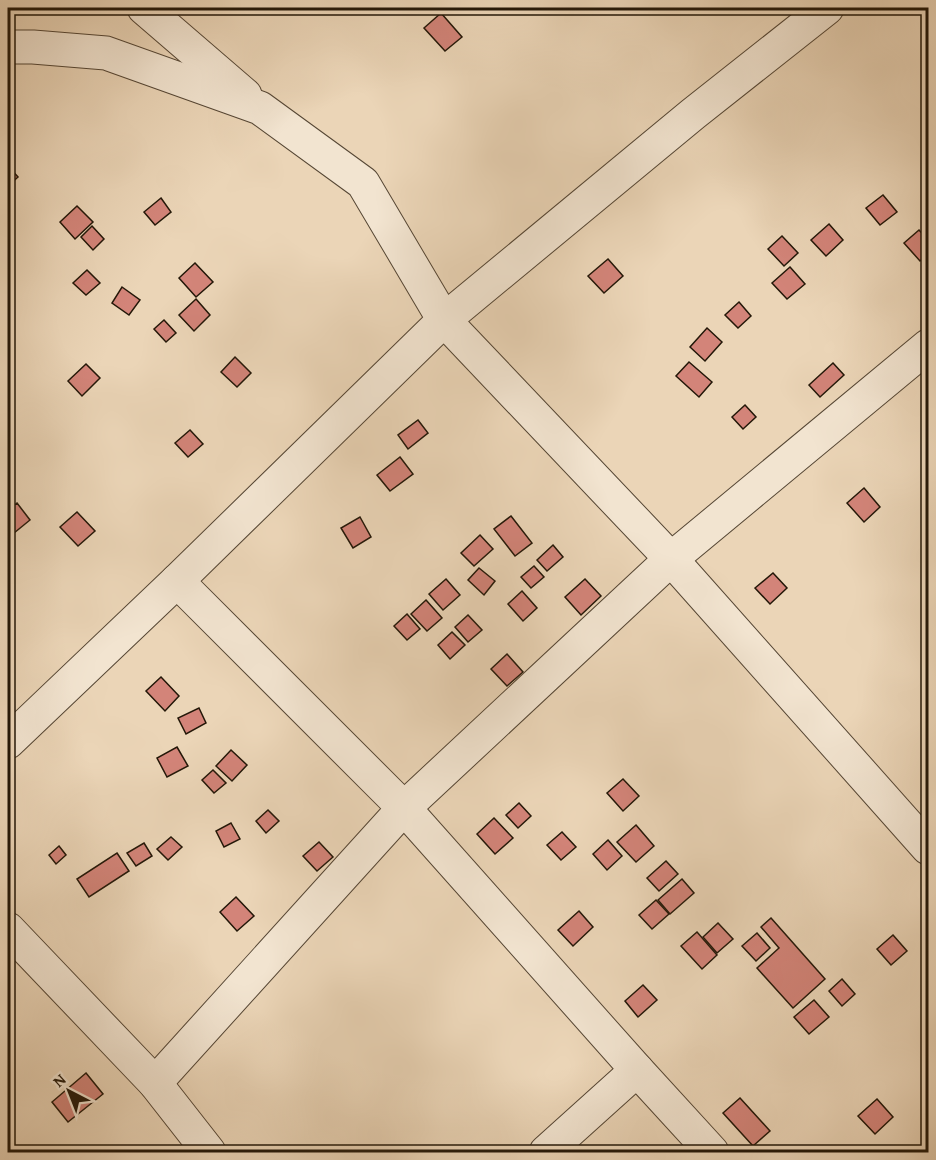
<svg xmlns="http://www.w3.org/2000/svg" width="936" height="1160" viewBox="0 0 936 1160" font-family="'Gentium Book Plus',serif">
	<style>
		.building { fill: #d38479; stroke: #231708; stroke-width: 1.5 }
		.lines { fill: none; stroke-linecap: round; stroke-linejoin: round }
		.street-casing { stroke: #554634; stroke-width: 35 }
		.street { stroke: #f2e4d0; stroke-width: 33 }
	</style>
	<rect width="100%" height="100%" fill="#ebd5b7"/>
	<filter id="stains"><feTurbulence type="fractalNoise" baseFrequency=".00333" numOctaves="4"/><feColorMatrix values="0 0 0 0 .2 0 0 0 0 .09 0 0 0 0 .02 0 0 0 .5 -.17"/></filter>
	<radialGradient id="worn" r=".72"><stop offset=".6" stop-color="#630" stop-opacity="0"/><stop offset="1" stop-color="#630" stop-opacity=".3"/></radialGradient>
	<g class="building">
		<polygon points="441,13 462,37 445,51 424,28"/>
		<polygon points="8,166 18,177 8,186"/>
		<polygon points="883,195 897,212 880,225 866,208"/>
		<polygon points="161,198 171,212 155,225 144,212"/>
		<polygon points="77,206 93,222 75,239 60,222"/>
		<polygon points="829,224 843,240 826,256 811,240"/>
		<polygon points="92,226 104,239 93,250 81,237"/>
		<polygon points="919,230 928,240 928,254 920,261 904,243"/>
		<polygon points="782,236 798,253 784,266 768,249"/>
		<polygon points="608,259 623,276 604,293 588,276"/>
		<polygon points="195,263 213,282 196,297 179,278"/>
		<polygon points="790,267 805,284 787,299 772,283"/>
		<polygon points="87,270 100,283 86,295 73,283"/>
		<polygon points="122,287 140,300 129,315 112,303"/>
		<polygon points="196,299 210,315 194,331 179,315"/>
		<polygon points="739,302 751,316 738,328 725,315"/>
		<polygon points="164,320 176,333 166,342 154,329"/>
		<polygon points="707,328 722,342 705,361 690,347"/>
		<polygon points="235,357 251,373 237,387 221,372"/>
		<polygon points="689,362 712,382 699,397 676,376"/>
		<polygon points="833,363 844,375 820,397 809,385"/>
		<polygon points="86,364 100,378 82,396 68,381"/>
		<polygon points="745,405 756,417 743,429 732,417"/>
		<polygon points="418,420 428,433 408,449 398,435"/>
		<polygon points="190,430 203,444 188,457 175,443"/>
		<polygon points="400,457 413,474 390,491 377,475"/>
		<polygon points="864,488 880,507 864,522 847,503"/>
		<polygon points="17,503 30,520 14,533 8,526 8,510"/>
		<polygon points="77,512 95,531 78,546 60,527"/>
		<polygon points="511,516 532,543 515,556 494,529"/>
		<polygon points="360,517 371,537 353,548 341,528"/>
		<polygon points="480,535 493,549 474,566 461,553"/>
		<polygon points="553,545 563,557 547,571 537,560"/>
		<polygon points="534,566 544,577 531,588 521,577"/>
		<polygon points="479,568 495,581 484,595 468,580"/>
		<polygon points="773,573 787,588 770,604 755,588"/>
		<polygon points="446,579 460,595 443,610 429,594"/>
		<polygon points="585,579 601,596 581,615 565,597"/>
		<polygon points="522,591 537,608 523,621 508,604"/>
		<polygon points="426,600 442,618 427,631 411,614"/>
		<polygon points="407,614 420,629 407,640 394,626"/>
		<polygon points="468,615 482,630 468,642 455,627"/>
		<polygon points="452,632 465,645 450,659 438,645"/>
		<polygon points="507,654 523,672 507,686 491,669"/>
		<polygon points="161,677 179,696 165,711 146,691"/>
		<polygon points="199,708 206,723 186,734 178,718"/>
		<polygon points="177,747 188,766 167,777 157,758"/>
		<polygon points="231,750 247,765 232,781 216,766"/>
		<polygon points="213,770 226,783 214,793 202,780"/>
		<polygon points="623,779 639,796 623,811 607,793"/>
		<polygon points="519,803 531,816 518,828 506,815"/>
		<polygon points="268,810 279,821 266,833 256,821"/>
		<polygon points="494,818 513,838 495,854 477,834"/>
		<polygon points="231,823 240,839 224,847 216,831"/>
		<polygon points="636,825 654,846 636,862 617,842"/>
		<polygon points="562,832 576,847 561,860 547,845"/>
		<polygon points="171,837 182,847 168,860 157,849"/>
		<polygon points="608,840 622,856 607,870 593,854"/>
		<polygon points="319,842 333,857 317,871 303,856"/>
		<polygon points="144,843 152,856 136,866 127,853"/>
		<polygon points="59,846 66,855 56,864 49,855"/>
		<polygon points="117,853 129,871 89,897 77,879"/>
		<polygon points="666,861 678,874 659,891 647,878"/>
		<polygon points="682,879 694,893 670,914 658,900"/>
		<polygon points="236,897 254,916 237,931 220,912"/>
		<polygon points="656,900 669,914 652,929 639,915"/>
		<polygon points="579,911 593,927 573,946 558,930"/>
		<polygon points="771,918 825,979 793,1008 757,968 779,948 761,927"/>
		<polygon points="718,923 733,939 717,953 703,937"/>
		<polygon points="697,932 717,955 702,969 681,946"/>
		<polygon points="757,933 770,948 756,961 742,946"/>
		<polygon points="893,935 907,951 891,965 877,949"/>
		<polygon points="842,979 855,994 842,1006 829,991"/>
		<polygon points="643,985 657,1000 638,1017 625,1001"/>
		<polygon points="814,1000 829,1017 809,1034 794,1017"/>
		<polygon points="86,1073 103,1094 68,1122 52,1102"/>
		<polygon points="740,1098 770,1131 753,1146 723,1113"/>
		<polygon points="877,1099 893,1117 875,1134 858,1116"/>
	</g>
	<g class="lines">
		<g class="street-casing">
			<g id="street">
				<polyline points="144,8 245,95"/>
				<polyline points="8,47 33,47 106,53 260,108 363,183 444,320 671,559 928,848"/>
				<polyline points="177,581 404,808 637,1070 712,1152"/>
				<polyline points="8,742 177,581 444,320 693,114 827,8"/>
				<polyline points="8,929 155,1083 209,1152"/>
				<polyline points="155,1083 404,808 671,559 928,346"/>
				<polyline points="546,1152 637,1070"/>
			</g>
		</g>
		<use href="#street" class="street"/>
	</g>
	<rect width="936" height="1160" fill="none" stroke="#ebd5b7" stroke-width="30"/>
	<rect x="9" y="9" width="918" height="1142" fill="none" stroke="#231708" stroke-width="3"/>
	<rect x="15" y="15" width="906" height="1130" fill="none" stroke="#231708" stroke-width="1.5"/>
	<g transform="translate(69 1091) rotate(318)" stroke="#f2e4d0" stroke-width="4.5" paint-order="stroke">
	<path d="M0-4.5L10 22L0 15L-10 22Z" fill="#231708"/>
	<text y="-9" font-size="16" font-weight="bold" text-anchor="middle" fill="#231708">N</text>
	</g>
	<rect width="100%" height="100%" filter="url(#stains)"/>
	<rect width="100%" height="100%" fill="url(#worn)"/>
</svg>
